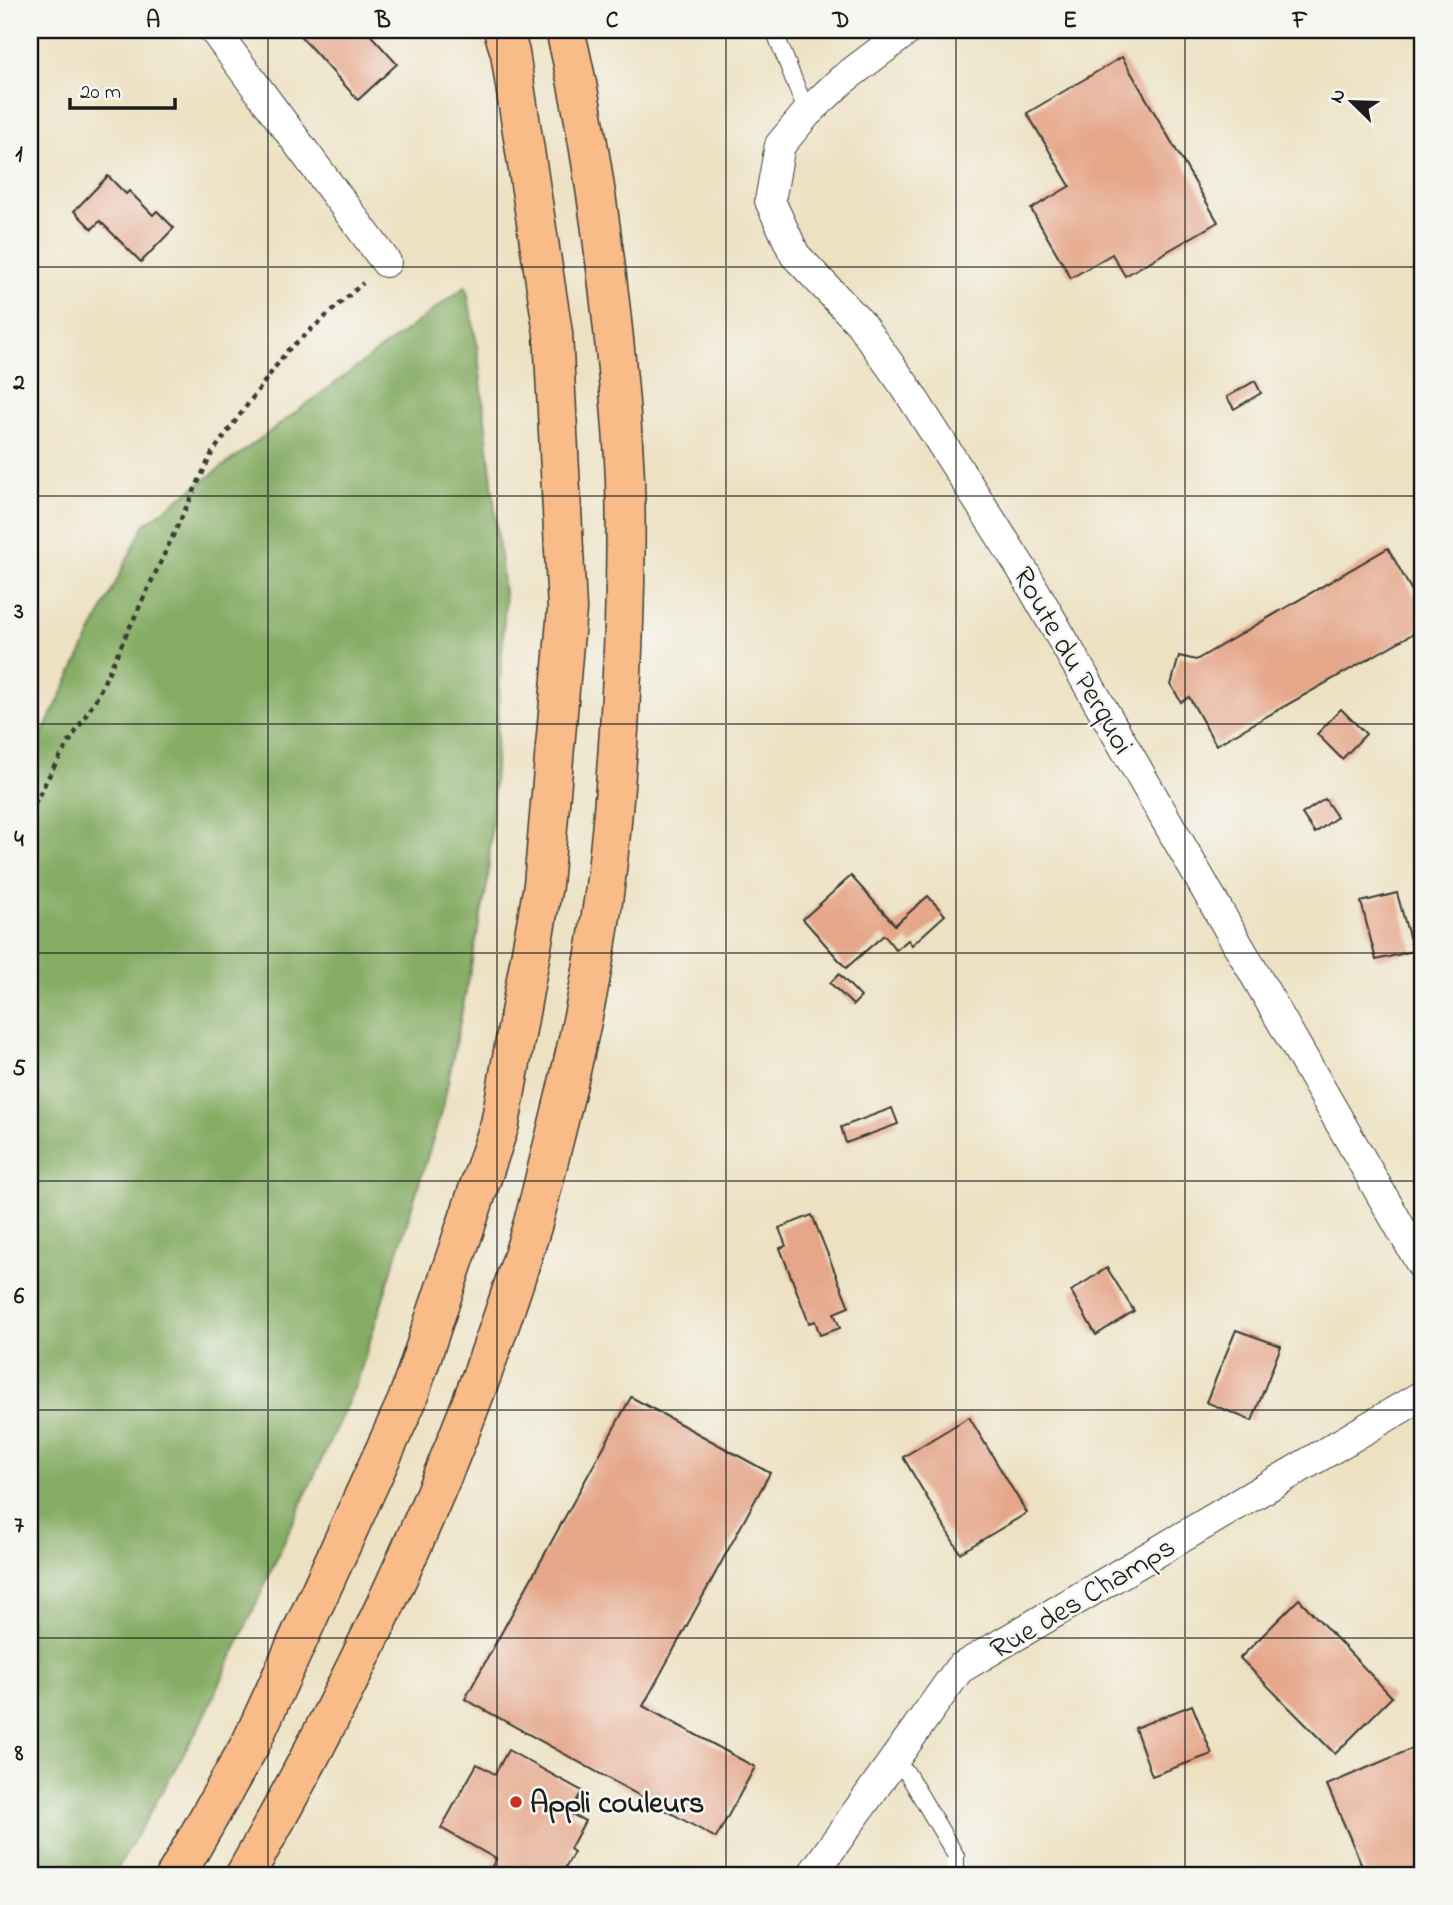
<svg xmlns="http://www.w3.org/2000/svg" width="1453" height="1905" viewBox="0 0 1453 1905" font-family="'Indie Flower',sans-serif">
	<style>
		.forest { fill: #84ac63; stroke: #506440; stroke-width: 2 }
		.building { fill: #e5a689 }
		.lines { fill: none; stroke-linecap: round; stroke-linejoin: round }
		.service-casing { stroke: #3b3a35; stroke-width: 18 }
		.minor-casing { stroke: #3b3a35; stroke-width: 32 }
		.trunk-casing { stroke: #3b3a35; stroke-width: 41 }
		.path { stroke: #3b3a35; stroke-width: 4.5; stroke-dasharray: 5 5; stroke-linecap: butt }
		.service { stroke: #fff; stroke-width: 16 }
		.minor { stroke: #fff; stroke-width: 30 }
		.trunk { stroke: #f9bc89; stroke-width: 38 }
		.grid { fill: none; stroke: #1c1c1c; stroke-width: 2; stroke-opacity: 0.55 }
		.poi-dot { fill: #c8321e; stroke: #f6f6f2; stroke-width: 2.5 }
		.labels { text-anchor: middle; stroke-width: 5; stroke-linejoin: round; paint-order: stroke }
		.street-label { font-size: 30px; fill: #1c1c1c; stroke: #f6f6f2 }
		.poi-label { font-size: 30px; font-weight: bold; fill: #1c1c1c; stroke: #f6f6f2; text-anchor: start }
		.neatline { fill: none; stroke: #1c1c1c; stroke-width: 2.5 }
		.grid-label { font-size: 23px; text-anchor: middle; font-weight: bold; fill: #1c1c1c }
	</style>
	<rect width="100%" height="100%" fill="#f6f6f2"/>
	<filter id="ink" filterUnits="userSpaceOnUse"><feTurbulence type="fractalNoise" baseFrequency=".0143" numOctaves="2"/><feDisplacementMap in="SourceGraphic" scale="14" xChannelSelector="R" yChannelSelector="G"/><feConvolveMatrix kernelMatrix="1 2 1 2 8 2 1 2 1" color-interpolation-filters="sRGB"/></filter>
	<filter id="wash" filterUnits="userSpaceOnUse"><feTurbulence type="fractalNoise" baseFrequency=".00686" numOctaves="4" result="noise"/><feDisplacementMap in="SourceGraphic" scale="28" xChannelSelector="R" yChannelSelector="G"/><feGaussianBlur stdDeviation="1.57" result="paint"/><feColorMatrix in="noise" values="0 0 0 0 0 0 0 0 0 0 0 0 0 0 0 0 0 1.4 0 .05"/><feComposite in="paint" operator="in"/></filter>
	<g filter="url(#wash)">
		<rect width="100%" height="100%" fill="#ede1c2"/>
		<polygon class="forest" points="466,286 477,345 505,602 488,880 443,1107 357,1382 204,1718 114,1875 30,1875 30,759 144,525"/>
		<g id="blocks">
			<g class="building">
				<polygon points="295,30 366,30 397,64 358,100"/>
				<polygon points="1122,57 1218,222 1125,276 1112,254 1071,278 1031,209 1070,186 1027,113"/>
				<polygon points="108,176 126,194 129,191 153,215 157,211 174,228 141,262 100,221 92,229 74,211"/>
				<polygon points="1255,381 1261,393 1234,409 1227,397"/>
				<polygon points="1388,548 1423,611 1423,628 1216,745 1189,697 1181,702 1171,685 1179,656 1196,660"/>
				<polygon points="1341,709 1366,734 1342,759 1317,734"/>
				<polygon points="1325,799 1337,817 1315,833 1302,814"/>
				<polygon points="851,876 895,925 928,896 945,915 912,945 908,940 896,950 884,935 846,968 803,919"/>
				<polygon points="1397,893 1413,951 1376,960 1361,902"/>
				<polygon points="839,974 861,997 853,1005 830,983"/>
				<polygon points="892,1108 898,1124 846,1143 841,1127"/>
				<polygon points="812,1215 849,1307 834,1313 840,1328 820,1335 815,1321 809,1323 780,1248 786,1246 779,1228"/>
				<polygon points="1107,1268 1134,1311 1096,1335 1071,1291"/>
				<polygon points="1236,1330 1281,1346 1252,1421 1206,1402"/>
				<polygon points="631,1397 770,1473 643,1706 755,1767 716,1838 465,1699"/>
				<polygon points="969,1417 1027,1513 960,1553 903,1457"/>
				<polygon points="1299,1599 1392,1697 1335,1754 1240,1658"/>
				<polygon points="1192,1705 1212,1754 1152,1776 1135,1728"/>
				<polygon points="1418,1746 1423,1758 1423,1875 1366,1875 1327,1785"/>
				<polygon points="508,1750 582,1791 570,1813 585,1821 570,1849 574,1852 561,1875 526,1875 516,1870 513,1875 504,1875 491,1868 496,1859 441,1828 477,1764 495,1774"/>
			</g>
		</g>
	</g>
	<g filter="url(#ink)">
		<use href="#blocks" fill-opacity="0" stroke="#3b3a35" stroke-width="2"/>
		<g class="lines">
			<g class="service-casing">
				<g id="service">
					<polyline points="774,30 807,113"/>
					<polyline points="893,1762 907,1773 956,1856 956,1875"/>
				</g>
			</g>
			<g class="minor-casing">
				<g id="minor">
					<polyline points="214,30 386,262"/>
					<polyline points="908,30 842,80 807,113 780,145 770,201 795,255 859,322 905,386 1022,569 1423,1267"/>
					<polyline points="812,1875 959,1669 1423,1395"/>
				</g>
			</g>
			<g class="trunk-casing">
				<g id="trunk">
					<polyline points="176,1875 251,1743 407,1401 500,1124 543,885 567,609 553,333 510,53 503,30"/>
					<path d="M245 1875C363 1668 464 1452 533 1223 540 1198 546 1173 552 1148 571 1074 589 998 600 922 610 858 615 794 619 730 624 646 627 563 625 479 622 412 615 344 607 277 597 194 585 111 565 30"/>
				</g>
			</g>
			<polyline class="path" points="30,813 52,770 96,699 212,453 287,351 363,283"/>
			<use href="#service" class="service"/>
			<use href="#minor" class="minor"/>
			<use href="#trunk" class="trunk"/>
		</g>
	</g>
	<path class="grid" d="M268 30V1875M497 30V1875M726 30V1875M956 30V1875M1185 30V1875M30 267H1423M30 496H1423M30 724H1423M30 953H1423M30 1181H1423M30 1410H1423M30 1638H1423"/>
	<circle class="poi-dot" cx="516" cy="1802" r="7"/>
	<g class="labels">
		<g class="street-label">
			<text transform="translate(1074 660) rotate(60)" y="10">Route du Perquoi</text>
			<text transform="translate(1082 1597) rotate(-31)" y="10">Rue des Champs</text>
		</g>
		<g class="poi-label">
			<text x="530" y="1812">Appli couleurs</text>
		</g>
	</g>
	<rect width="1453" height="1905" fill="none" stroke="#f6f6f2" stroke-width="77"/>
	<g transform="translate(1352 102) rotate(293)" stroke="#f6f6f2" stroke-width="5" paint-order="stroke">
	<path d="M0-5L12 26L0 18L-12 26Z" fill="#1c1c1c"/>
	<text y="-10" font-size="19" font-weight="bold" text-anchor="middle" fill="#1c1c1c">N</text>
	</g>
	<path d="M70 98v10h105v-10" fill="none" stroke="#1c1c1c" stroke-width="3.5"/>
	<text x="80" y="98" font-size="21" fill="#1c1c1c" stroke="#f6f6f2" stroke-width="5" paint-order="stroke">20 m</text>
	<rect x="38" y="38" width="1376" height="1829" class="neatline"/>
	<g class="grid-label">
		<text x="153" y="27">A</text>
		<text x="383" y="27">B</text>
		<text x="612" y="27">C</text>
		<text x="841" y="27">D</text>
		<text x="1070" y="27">E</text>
		<text x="1300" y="27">F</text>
		<text x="19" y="161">1</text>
		<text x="19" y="389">2</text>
		<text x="19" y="618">3</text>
		<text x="19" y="846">4</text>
		<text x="19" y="1075">5</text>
		<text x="19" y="1303">6</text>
		<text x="19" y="1532">7</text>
		<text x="19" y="1760">8</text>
	</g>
</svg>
